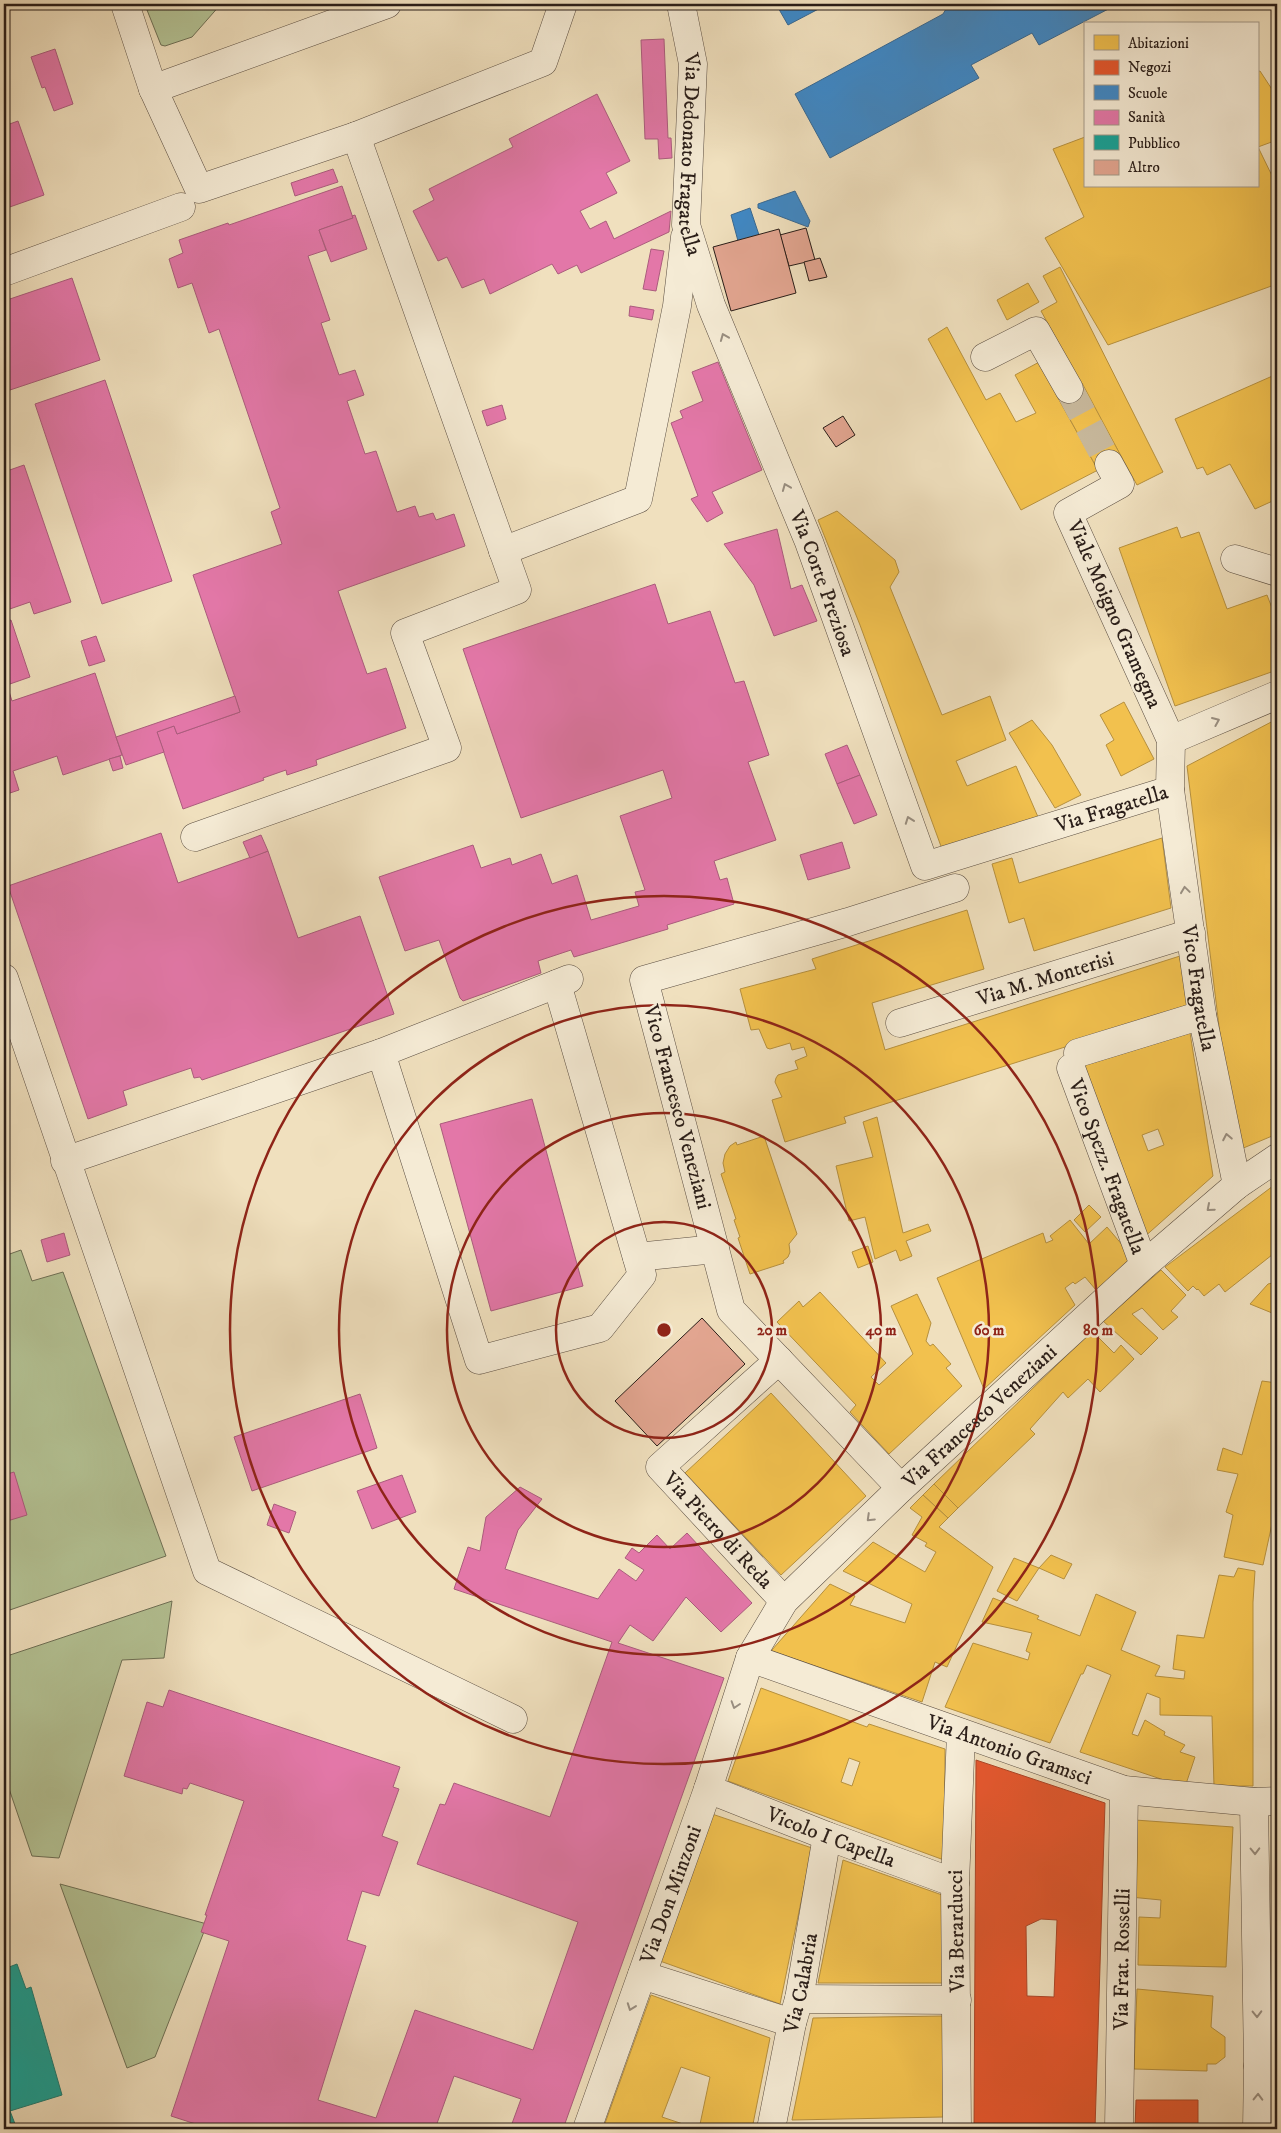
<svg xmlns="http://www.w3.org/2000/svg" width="1281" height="2133" viewBox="0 0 1281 2133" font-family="'IM FELL DW Pica',serif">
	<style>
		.green { fill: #b4c395; stroke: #6e7056 }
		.homes { fill: #f2c14e; stroke: #b6903e; fill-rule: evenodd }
		.shops { fill: #e4572e; stroke: #ac4627; fill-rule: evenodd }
		.schools { fill: #3f88c5; stroke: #386891 }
		.health { fill: #e377a8; stroke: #ab5c7d }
		.public { fill: #17a398; stroke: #1c7b72 }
		.building { fill: #e2a590; stroke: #291d18 }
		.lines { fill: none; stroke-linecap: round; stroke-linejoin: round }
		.minor-tunnel { stroke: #c8b99d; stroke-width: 28; stroke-dasharray: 28 14; stroke-linecap: butt }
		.minor-casing { stroke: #5b4e42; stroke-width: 29 }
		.minor { stroke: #f5ebd5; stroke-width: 28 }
		.oneway { stroke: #998e80 }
		.ring { fill: none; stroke: #8f2418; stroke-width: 2.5 }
		.labels { text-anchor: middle; stroke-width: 5; stroke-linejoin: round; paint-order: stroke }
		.street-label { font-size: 21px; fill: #291d18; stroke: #f5ebd5 }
		.centre { fill: #8f2418; stroke: #f5ebd5; stroke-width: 2.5 }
		.ring-label { font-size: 15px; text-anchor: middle; font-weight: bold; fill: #8f2418; stroke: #f5ebd5; stroke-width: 5; stroke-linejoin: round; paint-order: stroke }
	</style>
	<rect width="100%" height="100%" fill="#f0e0be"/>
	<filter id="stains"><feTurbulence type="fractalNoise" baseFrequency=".004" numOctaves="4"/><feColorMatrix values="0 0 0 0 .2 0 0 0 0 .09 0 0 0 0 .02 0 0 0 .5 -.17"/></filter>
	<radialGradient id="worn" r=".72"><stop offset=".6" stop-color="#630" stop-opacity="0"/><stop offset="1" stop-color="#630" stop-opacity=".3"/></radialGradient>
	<g class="green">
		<polygon points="178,4 221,4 192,37 165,46 161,45 147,10 164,6 173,7"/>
		<polygon points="21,1250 32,1281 63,1272 166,1556 4,1612 4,1256"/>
		<polygon points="172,1601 164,1658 122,1660 59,1858 32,1856 4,1774 4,1657"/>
		<polygon points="60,1884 207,1924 155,2057 127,2068"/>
	</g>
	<g class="homes">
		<polygon points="1260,71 1277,97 1277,140 1258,147 1277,186 1277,284 1108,345 1045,238 1084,217 1053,149 1085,137 1085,186 1257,186 1257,72"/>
		<polygon points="1060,267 1163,472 1137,485 1041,311 1057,302 1043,276"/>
		<polygon points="1028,283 1039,302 1007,320 997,300"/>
		<polygon points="947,327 986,400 1000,393 1016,422 1036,413 1015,375 1043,360 1057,396 1098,470 1021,510 928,339"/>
		<polygon points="1277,374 1277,499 1255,509 1230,464 1207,475 1203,467 1197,469 1175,419"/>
		<polygon points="1082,383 1122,458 1098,470 1057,396"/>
		<polygon points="837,511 895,560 899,572 890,587 942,715 990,696 1006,740 956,761 967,786 1016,766 1038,817 942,849 860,625 818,520"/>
		<polygon points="1177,527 1181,538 1199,532 1227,609 1267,595 1272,608 1277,606 1277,670 1175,706 1119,548"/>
		<polygon points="1124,702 1154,759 1121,776 1106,745 1114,740 1100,715"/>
		<polygon points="1277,719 1277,1134 1241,1149 1220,1034 1187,766"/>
		<polygon points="1032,720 1052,745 1081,795 1055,808 1009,733"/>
		<polygon points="1162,838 1171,908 1034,951 1024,918 1009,923 992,864 1012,858 1019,883"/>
		<polygon points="967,910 984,969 872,1003 885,1050 1180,956 1187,1005 1065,1047 844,1117 846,1123 785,1142 772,1100 782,1097 775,1082 776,1078 778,1075 798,1069 795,1061 807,1056 804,1047 792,1050 790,1043 770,1049 767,1048 759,1029 751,1030 740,989 816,969 812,959"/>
		<path d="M1190 1033 1213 1176 1142 1239 1079 1067ZM1158 1129 1164 1145 1148 1151 1142 1135Z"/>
		<polygon points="877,1117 903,1233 928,1224 931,1231 906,1241 912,1256 900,1261 896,1250 875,1259 865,1217 849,1221 836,1166 873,1157 863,1122"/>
		<polygon points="764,1136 797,1234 789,1244 790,1252 788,1257 783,1261 784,1263 750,1274 738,1238 740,1237 734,1220 736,1219 721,1174 725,1172 723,1163 725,1154 730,1146 736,1142 737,1145"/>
		<polygon points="1277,1183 1277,1251 1225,1292 1219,1284 1204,1296 1198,1289 1197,1290 1193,1286 1188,1291 1165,1267"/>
		<polygon points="1089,1205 1101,1217 1085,1232 1074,1220"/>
		<polygon points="1070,1220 1089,1244 1107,1227 1135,1260 1096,1290 1085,1277 1075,1284 1073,1282 1065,1288 1075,1305 984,1389 937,1278 1043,1233 1046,1243 1053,1240 1050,1236"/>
		<polygon points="868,1246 873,1262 858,1268 852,1252"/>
		<polygon points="1161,1270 1186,1295 1171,1311 1178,1317 1163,1330 1142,1308 1132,1314 1158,1338 1141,1355 1103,1321"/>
		<polygon points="1277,1282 1277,1315 1250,1304 1268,1284"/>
		<polygon points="820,1292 886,1363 871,1377 879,1385 913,1354 891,1306 917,1294 931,1323 926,1341 930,1346 933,1344 951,1364 946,1368 962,1386 889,1454 850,1412 856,1405 777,1322 799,1301 803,1307"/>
		<polygon points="1092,1331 1114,1353 1121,1345 1134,1359 1100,1392 1088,1379 1068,1398 1063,1392 1030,1429 1035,1434 958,1508 934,1484"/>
		<polygon points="1262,1381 1277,1383 1275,1423 1277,1423 1277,1501 1263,1565 1224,1557 1233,1515 1226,1512 1238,1474 1217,1470 1223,1448 1242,1455"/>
		<polygon points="771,1393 866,1496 781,1575 685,1473"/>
		<polygon points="934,1484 958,1508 948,1518 923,1495"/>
		<polygon points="923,1495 948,1518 939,1527 993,1567 947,1667 935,1662 922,1702 771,1651 830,1584 855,1596 850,1605 905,1623 912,1604 843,1571 873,1542 925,1572 936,1552 925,1546 927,1543 912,1535 922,1517 910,1508"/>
		<polygon points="1051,1555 1072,1564 1064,1579 1039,1568"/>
		<polygon points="1014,1558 1039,1568 1017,1601 997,1591"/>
		<polygon points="1238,1568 1255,1571 1253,1602 1253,1786 1214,1786 1212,1716 1160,1715 1160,1698 1147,1693 1132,1734 1138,1736 1145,1720 1165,1732 1164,1735 1185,1745 1180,1752 1195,1757 1185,1787 1080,1752 1111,1675 1087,1665 1083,1674 1081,1674 1050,1743 945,1707 973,1643 1028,1660 1030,1653 1026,1651 1032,1633 982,1622 993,1598 1039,1616 1037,1619 1080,1636 1096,1594 1136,1612 1121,1650 1160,1666 1155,1676 1184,1679 1185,1671 1173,1669 1177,1635 1204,1638 1219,1575 1234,1577"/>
		<path d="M761 1688 867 1727 869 1724 945 1749 944 1860 728 1781ZM849 1758 860 1762 852 1786 841 1782Z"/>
		<polygon points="712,1814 812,1848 780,2004 660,1961"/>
		<polygon points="1135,1820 1233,1827 1226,1967 1138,1965 1139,1917 1160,1918 1161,1900 1130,1897"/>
		<polygon points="843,1860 945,1896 944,1983 818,1983"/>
		<polygon points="1137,1989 1213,1996 1211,2027 1225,2037 1225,2057 1216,2064 1207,2064 1207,2071 1134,2069"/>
		<polygon points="651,1995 770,2038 752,2129 699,2129 710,2077 681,2067 662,2117 698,2129 603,2129"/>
		<polygon points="943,2016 943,2117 792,2120 813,2018"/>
	</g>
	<g class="shops">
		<path d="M976 1760 1105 1803 1095 2129H974ZM1041 1919 1057 1920 1054 1997 1027 1996 1026 1926Z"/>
		<polygon points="1136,2100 1198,2100 1198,2129 1135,2129"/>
	</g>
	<g class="schools">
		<polygon points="776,4 828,4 788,25"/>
		<polygon points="949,4 1118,4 1039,45 1032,33 971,65 979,78 830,158 795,94 943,14"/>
		<polygon points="795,191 810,221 808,227 758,208 758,204"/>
		<polygon points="750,208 759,235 738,241 731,215"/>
	</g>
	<g class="health">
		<polygon points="664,39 668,138 671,138 672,158 659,159 658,139 645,139 641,40"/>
		<polygon points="55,49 73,104 54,111 45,87 42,88 31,57"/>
		<polygon points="597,94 630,161 606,173 617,193 580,211 590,229 606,221 614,239 671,211 669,232 581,273 577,265 558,274 552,264 490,294 484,279 462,288 447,257 438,261 413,211 434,200 429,189 513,147 509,139"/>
		<polygon points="18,121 44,195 4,209 4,126"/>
		<polygon points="333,169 338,182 295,196 291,183"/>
		<polygon points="342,186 353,218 319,230 326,250 308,256 330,320 321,323 339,375 355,370 364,395 347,401 365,454 376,451 397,512 415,506 419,517 433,513 436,520 454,514 465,546 338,591 367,674 386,668 406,728 316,760 317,765 287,775 286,770 263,778 264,780 183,809 157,732 174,726 177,734 240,712 193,575 282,544 271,512 280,508 219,329 209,333 192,283 178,288 169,259 183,253 179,240 228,223 229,225"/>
		<polygon points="355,215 367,249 331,262 319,230 353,218 352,216"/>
		<polygon points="651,249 664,251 656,291 643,289"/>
		<polygon points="72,278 100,360 4,392 4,301"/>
		<polygon points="630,306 654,310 652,320 629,316"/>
		<polygon points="718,362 762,470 712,492 723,513 707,522 691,499 698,496 671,423 683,418 680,411 703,401 692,372"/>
		<polygon points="105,380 172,581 102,604 35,404"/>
		<polygon points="502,405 506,419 487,426 482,411"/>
		<polygon points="24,465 71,602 34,614 30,602 4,611 4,472"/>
		<polygon points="777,529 791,589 802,585 817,621 774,636 754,585 724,544"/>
		<polygon points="655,584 668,624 710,611 735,683 744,681 769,755 748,762 776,840 714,861 720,880 727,878 734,904 667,925 668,929 574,957 571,950 538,961 541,973 463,1001 460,998 439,940 405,951 379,877 473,845 481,868 510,858 512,865 541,854 552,884 577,875 591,920 639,906 635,892 645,890 620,816 672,798 663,770 521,818 463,649"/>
		<polygon points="11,620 30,677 7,685 12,701 95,673 122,755 63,775 57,756 13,771 19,790 4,795 4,622"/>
		<polygon points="96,636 105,661 89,666 81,641"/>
		<polygon points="235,696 240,712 177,734 174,726 157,732 164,752 126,765 116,737"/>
		<polygon points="847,745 860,775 837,784 825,754"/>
		<polygon points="120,756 123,768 113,771 109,759"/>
		<polygon points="860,775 877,815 854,824 837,784"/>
		<polygon points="161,833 178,883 268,851 298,938 360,916 394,1014 202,1080 200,1077 194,1078 191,1068 123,1091 127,1105 88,1119 8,886"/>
		<polygon points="261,835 268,851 250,858 243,842"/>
		<polygon points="842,842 850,868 808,880 800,855"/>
		<polygon points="532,1099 583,1286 491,1311 440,1124"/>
		<polygon points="64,1233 70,1255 47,1262 41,1240"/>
		<polygon points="360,1394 377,1448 252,1491 234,1437"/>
		<polygon points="14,1472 27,1515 4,1522 4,1475"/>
		<polygon points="402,1475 416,1512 372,1529 357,1491"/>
		<polygon points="520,1487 542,1499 518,1530 505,1569 598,1599 619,1569 636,1581 644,1570 625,1558 632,1548 639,1553 657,1535 670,1549 687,1533 752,1603 721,1632 686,1597 653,1641 630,1625 618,1643 724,1678 563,2129 510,2129 521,2099 454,2076 435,2129 325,2129 310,2125 309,2129 298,2126 297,2129 211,2129 171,2116 229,1941 201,1932 207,1915 205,1915 244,1801 190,1783 187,1789 183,1788 182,1794 124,1776 147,1702 163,1707 169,1690 400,1767 393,1787 399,1789 382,1836 398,1842 379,1896 362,1891 347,1940 366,1946 318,2100 376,2118 415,2010 533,2050 578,1922 417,1864 440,1804 445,1805 454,1783 550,1817 612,1642 454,1589 468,1547 480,1551 486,1517"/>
		<polygon points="274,1504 296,1512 289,1533 267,1525"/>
	</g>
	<g class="public">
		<polygon points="17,1964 26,1989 31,1987 62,2095 10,2111 17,2129 4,2129 4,1969"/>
		<polygon points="310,2125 325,2129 297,2129 298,2126 309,2129"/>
	</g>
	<g class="building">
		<polygon points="806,228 815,260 789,266 780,235"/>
		<polygon points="779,229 796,293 731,311 713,247"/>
		<polygon points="820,258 827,277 809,281 804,262"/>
		<polygon points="843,416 855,435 836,447 823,428"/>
		<polygon points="702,1318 745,1364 657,1446 615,1401"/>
	</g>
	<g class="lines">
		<polyline class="minor-tunnel" points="1069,389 1109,464"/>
		<g class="minor-casing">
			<g id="minor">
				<polyline points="125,4 153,89 387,4"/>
				<path id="s1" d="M681 4 693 64 686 225 711 305 809 542 925 866 1170 790 1171 740 1068 513 1120 484 1109 464"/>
				<polyline points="153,89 199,189 356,136 543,62 563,4"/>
				<polyline points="4,272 181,207"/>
				<polyline points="985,357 1036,331 1069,389"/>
				<polyline points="503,551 638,499 677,306 685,237"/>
				<polyline points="1235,559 1277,572"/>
				<polyline points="1171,740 1277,695"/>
				<path id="s2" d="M1170 790 1202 1015 1237 1185"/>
				<polyline points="195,837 447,748 405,633 517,590 356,136"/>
				<polyline points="4,978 207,1571 513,1719"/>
				<path id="s3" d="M900 1023 1191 933"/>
				<polyline points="381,1053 479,1360 600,1328 642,1275 557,984"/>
				<polyline points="1078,1053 1202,1015"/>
				<path id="s4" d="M1071 1068 1144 1265"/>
				<polyline points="65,1161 381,1053 569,979"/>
				<polyline points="637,1257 715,1249"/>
				<path id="s5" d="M779 1360 660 1467 784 1601"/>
				<polyline points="901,1488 731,1310 644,980 848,922 955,888"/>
				<path id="s6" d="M750 1658 1124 1790 1254 1802 1277 1801"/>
				<path id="s7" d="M708 1789 827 1836 955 1883"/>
				<polyline points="1254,1802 1258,2066 1277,2065"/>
				<polyline points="642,1975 792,2023"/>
				<polyline points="799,1999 957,2000"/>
				<path id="s8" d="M587 2129 708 1789 750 1658 784 1601 901 1488 1144 1265 1237 1185 1277 1158"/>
				<path id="s9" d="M771 2129 792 2023 799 1999 827 1836"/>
				<polyline points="957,2129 955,1883 961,1733"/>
				<path id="s10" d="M1119 2129 1124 1790"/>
				<polyline points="1257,2129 1258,2066"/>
			</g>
		</g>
		<use href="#minor" class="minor"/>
	</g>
	<defs><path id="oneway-chevron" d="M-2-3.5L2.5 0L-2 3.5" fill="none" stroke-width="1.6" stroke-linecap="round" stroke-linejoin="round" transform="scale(1.25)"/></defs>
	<g class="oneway">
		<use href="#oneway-chevron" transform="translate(724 337) rotate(-112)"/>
		<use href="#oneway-chevron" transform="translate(786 487) rotate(-112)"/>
		<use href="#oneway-chevron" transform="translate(1216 721) rotate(-23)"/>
		<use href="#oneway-chevron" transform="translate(909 820) rotate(-110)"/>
		<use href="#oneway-chevron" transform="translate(1185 890) rotate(-98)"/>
		<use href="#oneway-chevron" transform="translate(1227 1137) rotate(-101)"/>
		<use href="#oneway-chevron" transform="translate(1210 1208) rotate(139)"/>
		<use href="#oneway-chevron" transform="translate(870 1518) rotate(136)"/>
		<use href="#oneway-chevron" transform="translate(735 1705) rotate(108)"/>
		<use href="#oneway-chevron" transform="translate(1255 1851) rotate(89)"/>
		<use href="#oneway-chevron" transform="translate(631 2007) rotate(110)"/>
		<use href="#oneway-chevron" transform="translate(1257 2014) rotate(89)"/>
		<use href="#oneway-chevron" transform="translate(1258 2097) rotate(-89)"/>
	</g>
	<g class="ring">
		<circle cx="664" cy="1330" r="108"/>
		<circle cx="664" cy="1330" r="217"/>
		<circle cx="664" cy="1330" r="325"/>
		<circle cx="664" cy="1330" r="434"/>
	</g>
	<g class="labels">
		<g class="street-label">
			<text dy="7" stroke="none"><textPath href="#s1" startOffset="152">Via Dedonato Fragatella</textPath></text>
			<text dy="7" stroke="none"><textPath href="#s1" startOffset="606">Via Corte Preziosa</textPath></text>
			<text transform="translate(1115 614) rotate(66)" y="7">Viale Moigno Gramegna</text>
			<text dy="7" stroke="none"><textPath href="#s1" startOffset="1102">Via Fragatella</textPath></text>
			<text dy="7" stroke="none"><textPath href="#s3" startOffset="152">Via M. Monterisi</textPath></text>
			<text dy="7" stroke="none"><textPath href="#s2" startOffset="200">Vico Fragatella</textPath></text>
			<text transform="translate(678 1107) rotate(75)" y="7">Vico Francesco Veneziani</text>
			<text dy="7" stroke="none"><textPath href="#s4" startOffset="105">Vico Spezz. Fragatella</textPath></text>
			<text dy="7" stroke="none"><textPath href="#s8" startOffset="834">Via Francesco Veneziani</textPath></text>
			<text dy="7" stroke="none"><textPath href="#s5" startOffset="246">Via Pietro di Reda</textPath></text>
			<text dy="7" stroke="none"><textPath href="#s6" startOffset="275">Via Antonio Gramsci</textPath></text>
			<text dy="7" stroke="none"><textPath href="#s7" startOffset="132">Vicolo I Capella</textPath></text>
			<text dy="7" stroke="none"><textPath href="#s8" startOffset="249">Via Don Minzoni</textPath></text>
			<text transform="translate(956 1931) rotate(-91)" y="7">Via Berarducci</text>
			<text dy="7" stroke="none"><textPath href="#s10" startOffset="170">Via Frat. Rosselli</textPath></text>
			<text dy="7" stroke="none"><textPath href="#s9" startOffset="149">Via Calabria</textPath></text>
		</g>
	</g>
	<circle cx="664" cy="1330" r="8" class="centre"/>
	<g class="ring-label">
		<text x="772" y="1335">20 m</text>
		<text x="881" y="1335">40 m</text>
		<text x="989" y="1335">60 m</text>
		<text x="1098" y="1335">80 m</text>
	</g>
	<rect width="1281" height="2133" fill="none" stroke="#f0e0be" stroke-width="20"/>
	<rect x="5" y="5" width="1271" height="2123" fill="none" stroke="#291d18" stroke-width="2.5"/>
	<rect x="10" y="10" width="1261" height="2113" fill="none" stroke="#291d18"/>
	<rect x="1084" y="22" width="175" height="165" fill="#f5ebd5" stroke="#a39989"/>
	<rect x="1094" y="35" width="25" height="15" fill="#f2c14e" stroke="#a39989"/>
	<text x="1128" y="48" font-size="15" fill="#291d18">Abitazioni</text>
	<rect x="1094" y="60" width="25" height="15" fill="#e4572e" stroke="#a39989"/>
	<text x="1128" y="72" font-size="15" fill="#291d18">Negozi</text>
	<rect x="1094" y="85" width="25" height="15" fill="#3f88c5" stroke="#a39989"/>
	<text x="1128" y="98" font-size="15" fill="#291d18">Scuole</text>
	<rect x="1094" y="110" width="25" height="15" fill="#e377a8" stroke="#a39989"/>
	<text x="1128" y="122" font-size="15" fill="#291d18">Sanità</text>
	<rect x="1094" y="135" width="25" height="15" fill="#17a398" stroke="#a39989"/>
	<text x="1128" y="148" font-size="15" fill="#291d18">Pubblico</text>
	<rect x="1094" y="160" width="25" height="15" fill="#e2a590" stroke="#a39989"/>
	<text x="1128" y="172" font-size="15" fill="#291d18">Altro</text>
	<rect width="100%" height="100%" filter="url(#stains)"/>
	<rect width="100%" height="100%" fill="url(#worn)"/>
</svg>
